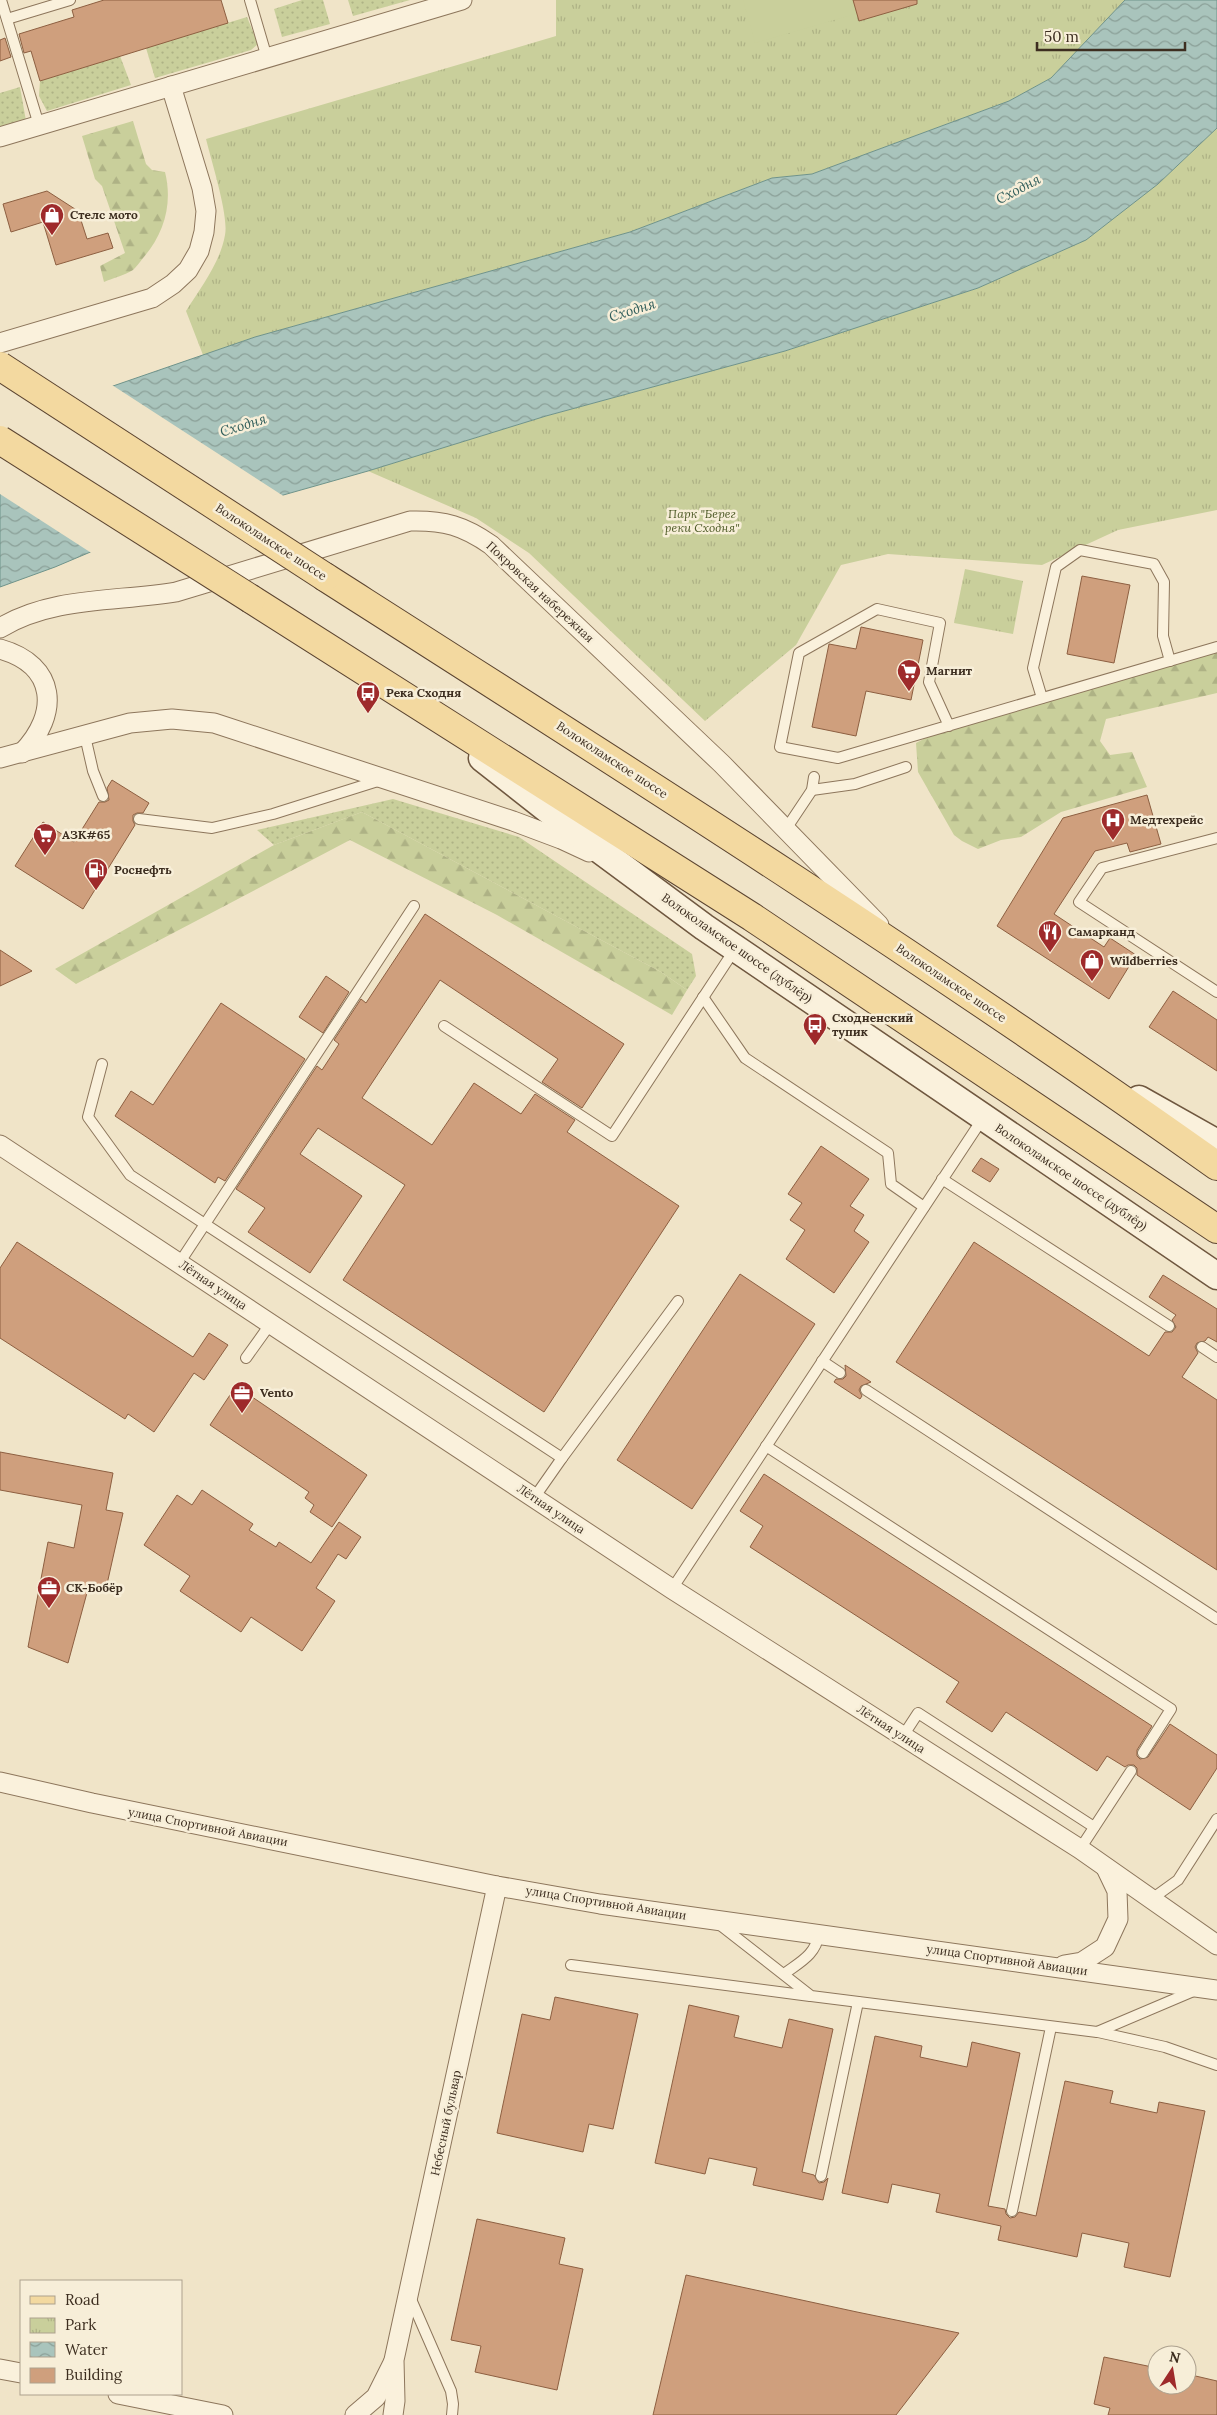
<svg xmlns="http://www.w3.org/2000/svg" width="1217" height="2415" viewBox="0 0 1217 2415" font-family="Lora,serif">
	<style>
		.grass { fill: url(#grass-dots) }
		.forest { fill: url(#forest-firs) }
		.park { fill: url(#park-tufts) }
		.pitch { fill: #c9cf9b }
		.water { fill: url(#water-waves); stroke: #6f938a }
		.pier { fill: #f0e4c8 }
		.building { fill: #cf9f7d; stroke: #8d5f41 }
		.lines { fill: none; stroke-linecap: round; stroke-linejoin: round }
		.lane-casing { stroke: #8d765c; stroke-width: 12 }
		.street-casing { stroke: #8d765c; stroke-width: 21 }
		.secondary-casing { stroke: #6f573f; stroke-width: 29 }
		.primary-casing { stroke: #5b4430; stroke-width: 30 }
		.lane { stroke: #faf1dc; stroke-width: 10 }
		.street { stroke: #faf1dc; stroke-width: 19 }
		.secondary { stroke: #faf1dc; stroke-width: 26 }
		.primary { stroke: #f3d9a0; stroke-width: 28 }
		.primary-bridge-casing { stroke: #5b4430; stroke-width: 30; stroke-linecap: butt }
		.primary-bridge { stroke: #f3d9a0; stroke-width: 28 }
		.labels { text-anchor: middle; stroke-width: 5; stroke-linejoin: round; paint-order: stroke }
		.poi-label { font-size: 12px; font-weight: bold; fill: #3d2e20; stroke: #f7eed8; text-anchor: start }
		.park-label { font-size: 12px; font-style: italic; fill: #4d5a26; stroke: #f7eed8 }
		.street-label { font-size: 12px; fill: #3d2e20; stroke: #f7eed8 }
		.water-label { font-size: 14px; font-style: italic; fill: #2f5d5a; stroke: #f7eed8 }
	</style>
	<defs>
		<pattern id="grass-dots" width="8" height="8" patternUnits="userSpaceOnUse" patternTransform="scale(1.25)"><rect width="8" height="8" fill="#c9cf9b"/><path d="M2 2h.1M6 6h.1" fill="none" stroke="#aeb285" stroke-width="1.8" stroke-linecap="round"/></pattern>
		<pattern id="forest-firs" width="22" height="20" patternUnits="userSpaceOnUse" patternTransform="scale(1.25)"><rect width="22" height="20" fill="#c9cf9b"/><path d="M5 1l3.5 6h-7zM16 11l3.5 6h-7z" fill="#aeb285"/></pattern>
		<pattern id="park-tufts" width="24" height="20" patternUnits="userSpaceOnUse" patternTransform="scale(1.25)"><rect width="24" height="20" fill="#c9cf9b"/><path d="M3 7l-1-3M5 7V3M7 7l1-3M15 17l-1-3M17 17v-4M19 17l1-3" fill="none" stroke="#aeb285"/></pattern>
		<pattern id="water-waves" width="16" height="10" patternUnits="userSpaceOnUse" patternTransform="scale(1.25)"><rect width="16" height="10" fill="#a9c4bc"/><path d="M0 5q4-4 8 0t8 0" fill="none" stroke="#8ba098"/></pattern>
	</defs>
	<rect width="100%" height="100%" fill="#f0e4c8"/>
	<g class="grass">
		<polygon points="302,0 323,0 330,24 282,37 274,9"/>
		<polygon points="348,0 410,0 353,16"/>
		<polygon points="247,17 258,44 251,50 155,78 146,48"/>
		<polygon points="120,56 131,85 47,111 39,96 40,81"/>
		<polygon points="20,87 26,121 0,128 0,93"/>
		<polygon points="393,799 519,837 692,954 696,976 687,990 661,972 362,812 274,845 257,830"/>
	</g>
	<g class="forest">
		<path d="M133 121 146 164 152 170 165 172C173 204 164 234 143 258 140 262 136 267 133 270 125 275 113 278 104 282L100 266 125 253 102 186 95 179 82 136Z"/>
		<polygon points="1217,651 1217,693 1106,719 1100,741 1110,755 1132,752 1147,787 1061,812 1021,837 1001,840 978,849 962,841 954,835 918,772 916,743 939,731"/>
		<polygon points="362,812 661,972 687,990 672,1015 497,915 350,840 76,984 55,969 274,845"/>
	</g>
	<g class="park">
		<path d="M556 0H1125L1051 78 1009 101 812 174 772 178 630 232 255 337 203 355 186 311C201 287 220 263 225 235 229 216 211 160 206 139L556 36Z"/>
		<polygon points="1217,128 1217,510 1118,530 1042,565 888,554 841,565 796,645 705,721 529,553 476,518 368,471 546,416 785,351 978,288 1086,240 1158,184"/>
		<polygon points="965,569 1023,581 1013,634 954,623"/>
	</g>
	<polygon class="pitch" points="743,0 851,0 855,14 755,43"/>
	<polygon class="water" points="1125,0 1217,0 1217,128 1158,184 1086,240 978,288 785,351 546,416 368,471 107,545 55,567 0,587 0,425 255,337 630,232 772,178 812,174 1009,101 1051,78"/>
	<polygon class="pier" points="112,385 285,497 108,548 93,554 0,494 0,423"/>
	<g class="building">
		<polygon points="104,0 221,0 228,23 40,81 31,51 24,53 19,34 74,17 72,10"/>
		<polygon points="853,0 917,0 917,4 859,21"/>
		<polygon points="5,38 11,57 0,61 0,40"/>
		<polygon points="47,191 78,211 87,239 108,233 113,248 56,265 43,222 11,232 3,204"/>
		<polygon points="1082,576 1130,585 1114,663 1067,654"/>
		<polygon points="861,627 923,640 911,700 866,691 856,736 812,727 829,644 856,649"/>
		<polygon points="112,780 149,803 143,813 137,813 133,815 133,821 135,825 83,909 15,866 43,822 74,842 99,802 105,802 109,800 107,788"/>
		<polygon points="1147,795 1161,844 1130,852 1127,843 1095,851 1054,914 1104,947 1110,938 1136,955 1109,999 997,926 1063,818"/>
		<polygon points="425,914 624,1044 582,1108 542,1082 558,1059 440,980 362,1098 432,1145 474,1083 521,1114 535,1094 575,1120 567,1132 679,1206 544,1412 343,1280 405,1185 318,1128 300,1154 362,1196 310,1273 248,1232 265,1208 236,1189 317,1066 322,1070 339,1044 334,1040 361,999 366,1003"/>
		<polygon points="0,950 32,971 0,986"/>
		<polygon points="326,976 349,992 323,1033 299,1017"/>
		<polygon points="1173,991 1217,1020 1217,1071 1149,1027"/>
		<polygon points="221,1003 305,1059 225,1181 218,1177 215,1183 115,1116 131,1091 153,1105"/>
		<polygon points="821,1146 869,1179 850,1206 864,1215 854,1231 869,1242 834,1293 786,1259 805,1230 790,1220 802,1203 788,1194"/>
		<polygon points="981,1158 999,1169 990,1182 972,1171"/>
		<polygon points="17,1242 193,1357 209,1333 228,1345 204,1380 194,1373 154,1432 128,1414 125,1419 0,1338 0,1268"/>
		<polygon points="974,1242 1149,1356 1165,1332 1172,1332 1176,1327 1172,1320 1176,1315 1149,1297 1163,1275 1217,1309 1217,1342 1208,1337 1205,1341 1197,1343 1195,1347 1198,1353 1182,1377 1217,1400 1217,1570 896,1362"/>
		<polygon points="740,1274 815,1324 692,1509 617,1460"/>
		<polygon points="845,1365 871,1382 861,1386 859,1390 862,1396 860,1399 834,1382 836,1379 843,1379 846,1376"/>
		<polygon points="236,1386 367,1475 332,1527 310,1512 314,1505 305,1498 309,1492 210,1425"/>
		<polygon points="0,1452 113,1473 106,1510 123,1513 105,1593 88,1589 68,1663 28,1647 48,1542 74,1548 82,1505 0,1490"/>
		<polygon points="764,1474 1152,1726 1137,1750 1137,1756 1140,1759 1148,1757 1170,1724 1217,1755 1217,1768 1190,1810 1137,1775 1137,1768 1134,1765 1128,1765 1125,1767 1107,1756 1097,1771 1006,1712 992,1732 946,1702 959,1682 750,1547 763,1526 740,1511"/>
		<polygon points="202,1490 253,1524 249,1530 276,1547 279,1542 311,1563 339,1522 361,1537 346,1559 338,1554 316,1588 335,1601 302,1651 251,1617 241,1632 180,1591 190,1576 144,1545 177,1495 192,1505"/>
		<polygon points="555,1997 638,2014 613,2129 589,2124 583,2152 497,2133 522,2014 550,2020"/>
		<polygon points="689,2005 739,2016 734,2037 782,2048 789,2019 833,2029 802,2172 814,2175 819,2183 824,2182 828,2178 823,2200 753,2185 757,2168 709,2158 705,2174 655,2163"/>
		<polygon points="875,2036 922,2046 920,2057 967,2067 972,2042 1020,2053 988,2206 1005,2209 1006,2214 1010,2218 1015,2217 1019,2212 1036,2216 1065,2081 1113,2091 1110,2103 1157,2113 1159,2102 1205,2111 1170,2277 1124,2267 1129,2243 1082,2233 1077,2257 998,2240 1001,2226 936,2212 940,2194 892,2184 888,2203 842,2193"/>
		<polygon points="477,2219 565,2238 559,2264 583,2269 557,2390 475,2372 481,2346 451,2340"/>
		<polygon points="686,2275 857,2312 959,2333 896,2415 653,2415"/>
		<polygon points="1104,2357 1157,2368 1157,2385 1187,2385 1187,2374 1217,2381 1217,2415 1108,2415 1110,2408 1094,2404"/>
	</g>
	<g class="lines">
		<g class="lane-casing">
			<g id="lane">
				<polyline points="1,0 39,125"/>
				<polyline points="250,0 267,58"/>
				<polyline points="7,19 70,0"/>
				<polyline points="1042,698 1033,668 1056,567 1080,550 1154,564 1164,582 1163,636 1170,661"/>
				<polyline points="949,726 929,682 940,623 877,609 799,653 780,747 838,758 1217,647"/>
				<polyline points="85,736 93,771 103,796"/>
				<polyline points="812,790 855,784 906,767"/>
				<polyline points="139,819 212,828 273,814 381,780"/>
				<polyline points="786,829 812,790 814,777"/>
				<polyline points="1217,838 1102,868 1079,902 1217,992"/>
				<polyline points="703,997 745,1058 888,1153 891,1184 924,1207"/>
				<polyline points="444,1026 612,1136 735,949"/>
				<polyline points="102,1064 88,1117 130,1175 562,1458"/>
				<polyline points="942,1179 1169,1326"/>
				<polyline points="180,1262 414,906"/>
				<polyline points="1202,1347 1217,1357"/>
				<polyline points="246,1358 271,1323"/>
				<polyline points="822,1361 840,1373"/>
				<polyline points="866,1390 1217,1619"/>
				<polyline points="766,1446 1171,1709 1143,1753"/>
				<polyline points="534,1498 562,1458 678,1301"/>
				<polyline points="672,1589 983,1118"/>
				<polyline points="903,1736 918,1713 1094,1827"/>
				<polyline points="1080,1849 1131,1771"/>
				<polyline points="1153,1898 1178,1880 1217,1819"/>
				<polyline points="719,1924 811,1996 1097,2032 1196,1990"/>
				<polyline points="571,1965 810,1996"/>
				<path d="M784 1974C800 1962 816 1955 819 1933"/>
				<polyline points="1098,2032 1165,2047 1217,2065"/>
				<polyline points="821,2176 858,2002"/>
				<polyline points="1012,2211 1051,2027"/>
				<polyline points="410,2297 451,2391 453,2404 452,2415"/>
			</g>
		</g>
		<g class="street-casing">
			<g id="street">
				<polyline points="0,137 462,0"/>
				<polyline points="0,343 152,298 173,284 188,270 199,251 204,232 206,211 202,188 171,86"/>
				<path d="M0 628C53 596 117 602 176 592L410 521C444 520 464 526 491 545L722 764 879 925"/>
				<path d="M0 649C57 665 60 714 22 753"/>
				<polyline points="0,758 130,723 172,719 214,723 513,821 561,839 589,852"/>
				<polyline points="0,1145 672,1589 1080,1849 1217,1945"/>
				<polyline points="0,1782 92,1803 497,1886 600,1904 1217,1990"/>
				<polyline points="1064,1965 1082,1962 1105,1947 1118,1919 1117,1891 1106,1868"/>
				<polyline points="0,2369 21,2373"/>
				<polyline points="118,2394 223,2415"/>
				<polyline points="355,2415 376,2397 393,2363"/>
				<polyline points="393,2415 395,2401 394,2360 497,1886"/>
			</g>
		</g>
		<g class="secondary-casing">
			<g id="secondary">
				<polyline points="482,758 585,839 704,927 1217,1276"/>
				<polyline points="1139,1099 1217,1143"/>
			</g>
		</g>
		<g class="primary-casing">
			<g id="primary">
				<path d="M325 577C626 769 927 960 1217 1166"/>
				<polyline points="251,599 752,917 1217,1229"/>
			</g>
		</g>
		<use href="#lane" class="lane"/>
		<use href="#street" class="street"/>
		<use href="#secondary" class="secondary"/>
		<use href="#primary" class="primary"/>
		<g class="primary-bridge-casing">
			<g id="primary-bridge">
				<polyline points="0,366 325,577"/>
				<polyline points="0,440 251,599"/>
			</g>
		</g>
		<use href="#primary-bridge" class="primary-bridge"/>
	</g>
	<defs>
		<g id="shop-pin" transform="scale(1.25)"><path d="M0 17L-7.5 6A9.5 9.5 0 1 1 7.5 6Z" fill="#9e2a2b" stroke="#f7eed8"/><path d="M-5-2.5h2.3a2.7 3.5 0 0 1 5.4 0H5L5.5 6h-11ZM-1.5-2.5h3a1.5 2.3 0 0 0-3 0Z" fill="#fff"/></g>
		<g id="supermarket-pin" transform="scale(1.25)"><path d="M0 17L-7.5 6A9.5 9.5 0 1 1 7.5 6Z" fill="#9e2a2b" stroke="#f7eed8"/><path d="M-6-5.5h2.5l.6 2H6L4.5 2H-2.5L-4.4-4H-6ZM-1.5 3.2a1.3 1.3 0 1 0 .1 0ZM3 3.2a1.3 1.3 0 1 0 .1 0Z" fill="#fff"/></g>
		<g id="bus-pin" transform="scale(1.25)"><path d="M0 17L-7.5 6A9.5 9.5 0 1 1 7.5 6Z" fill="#9e2a2b" stroke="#f7eed8"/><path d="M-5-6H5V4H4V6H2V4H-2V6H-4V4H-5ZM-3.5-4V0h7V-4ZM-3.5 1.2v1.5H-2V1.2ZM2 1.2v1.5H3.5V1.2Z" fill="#fff"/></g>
		<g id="hospital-pin" transform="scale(1.25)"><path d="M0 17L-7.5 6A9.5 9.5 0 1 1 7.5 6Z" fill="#9e2a2b" stroke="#f7eed8"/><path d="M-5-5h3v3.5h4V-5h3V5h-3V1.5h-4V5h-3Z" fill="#fff"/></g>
		<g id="fuel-pin" transform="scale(1.25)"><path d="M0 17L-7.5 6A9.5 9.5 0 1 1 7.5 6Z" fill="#9e2a2b" stroke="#f7eed8"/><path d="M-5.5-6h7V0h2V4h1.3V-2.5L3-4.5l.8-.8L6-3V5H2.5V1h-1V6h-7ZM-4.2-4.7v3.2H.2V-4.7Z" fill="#fff"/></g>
		<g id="restaurant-pin" transform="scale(1.25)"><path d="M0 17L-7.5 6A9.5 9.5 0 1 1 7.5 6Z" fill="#9e2a2b" stroke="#f7eed8"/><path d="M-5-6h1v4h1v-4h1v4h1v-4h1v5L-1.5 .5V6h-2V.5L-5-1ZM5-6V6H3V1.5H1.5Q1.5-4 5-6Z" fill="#fff"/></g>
		<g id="office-pin" transform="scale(1.25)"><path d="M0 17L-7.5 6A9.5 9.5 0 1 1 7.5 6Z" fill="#9e2a2b" stroke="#f7eed8"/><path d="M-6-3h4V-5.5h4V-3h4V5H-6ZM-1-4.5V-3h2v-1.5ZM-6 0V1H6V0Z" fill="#fff"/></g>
	</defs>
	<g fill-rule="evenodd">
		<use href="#shop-pin" x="52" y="215"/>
		<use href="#supermarket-pin" x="909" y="671"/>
		<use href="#bus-pin" x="368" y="693"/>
		<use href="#hospital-pin" x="1113" y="820"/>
		<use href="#supermarket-pin" x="45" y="835"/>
		<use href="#fuel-pin" x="96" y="870"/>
		<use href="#restaurant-pin" x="1050" y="932"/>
		<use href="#shop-pin" x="1092" y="961"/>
		<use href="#bus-pin" x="815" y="1025"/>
		<use href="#office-pin" x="242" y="1393"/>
		<use href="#office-pin" x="49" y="1588"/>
	</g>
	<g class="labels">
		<g class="poi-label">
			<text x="70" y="219">Стелс мото</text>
			<text x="926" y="675">Магнит</text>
			<text x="386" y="697">Река Сходня</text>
			<text x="1130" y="824">Медтехрейс</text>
			<text x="62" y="839">АЗК#65</text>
			<text x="114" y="874">Роснефть</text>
			<text x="1068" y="936">Самарканд</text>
			<text x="1110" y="965">Wildberries</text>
			<text x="832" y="1022">Сходненский<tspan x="832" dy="14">тупик</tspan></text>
			<text x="260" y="1397">Vento</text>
			<text x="66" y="1592">СК-Бобёр</text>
		</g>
		<g class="park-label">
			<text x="702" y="518">Парк "Берег<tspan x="702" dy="14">реки Сходня"</tspan></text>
		</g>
		<g class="street-label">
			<text transform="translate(271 542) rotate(33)" y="4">Волоколамское шоссе</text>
			<text transform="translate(540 592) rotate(43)" y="4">Покровская набережная</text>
			<text transform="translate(612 760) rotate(33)" y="4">Волоколамское шоссе</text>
			<text transform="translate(737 948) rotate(35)" y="4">Волоколамское шоссе (дублёр)</text>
			<text transform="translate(951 983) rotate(34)" y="4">Волоколамское шоссе</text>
			<text transform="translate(1071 1177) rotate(34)" y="4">Волоколамское шоссе (дублёр)</text>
			<text transform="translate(213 1285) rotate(34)" y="4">Лётная улица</text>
			<text transform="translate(551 1509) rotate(34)" y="4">Лётная улица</text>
			<text transform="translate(891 1729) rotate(33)" y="4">Лётная улица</text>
			<text transform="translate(208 1827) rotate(11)" y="4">улица Спортивной Авиации</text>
			<text transform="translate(606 1903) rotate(9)" y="4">улица Спортивной Авиации</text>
			<text transform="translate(1007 1960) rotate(8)" y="4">улица Спортивной Авиации</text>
			<text transform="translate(446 2123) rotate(-78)" y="4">Небесный бульвар</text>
		</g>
		<g class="water-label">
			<text transform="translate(1018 189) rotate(-28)" y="5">Сходня</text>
			<text transform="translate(632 310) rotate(-17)" y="5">Сходня</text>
			<text transform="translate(243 425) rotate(-17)" y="5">Сходня</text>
		</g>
	</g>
	<rect x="20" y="2280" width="162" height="115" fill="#f7eed8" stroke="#ada18e"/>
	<rect x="30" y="2296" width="25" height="8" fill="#f3d9a0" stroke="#ada18e"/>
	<text x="65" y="2305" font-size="15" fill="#3d2e20">Road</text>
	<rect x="30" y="2318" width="25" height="15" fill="url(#park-tufts)" stroke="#ada18e"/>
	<text x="65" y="2330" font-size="15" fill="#3d2e20">Park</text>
	<rect x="30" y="2342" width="25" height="15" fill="url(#water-waves)" stroke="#ada18e"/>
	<text x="65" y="2355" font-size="15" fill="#3d2e20">Water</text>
	<rect x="30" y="2368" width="25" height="15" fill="#cf9f7d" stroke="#ada18e"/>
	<text x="65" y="2380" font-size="15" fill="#3d2e20">Building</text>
	<g transform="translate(1172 2370) rotate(12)"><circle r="24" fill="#f7eed8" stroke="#ada18e"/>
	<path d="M0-4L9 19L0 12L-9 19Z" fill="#9e2a2b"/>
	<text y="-8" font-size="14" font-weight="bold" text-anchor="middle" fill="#3d2e20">N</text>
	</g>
	<path d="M1037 42v8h148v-8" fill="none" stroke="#3d2e20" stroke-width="2.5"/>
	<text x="1044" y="42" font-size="15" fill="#3d2e20" stroke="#f7eed8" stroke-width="4" paint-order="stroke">50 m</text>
</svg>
